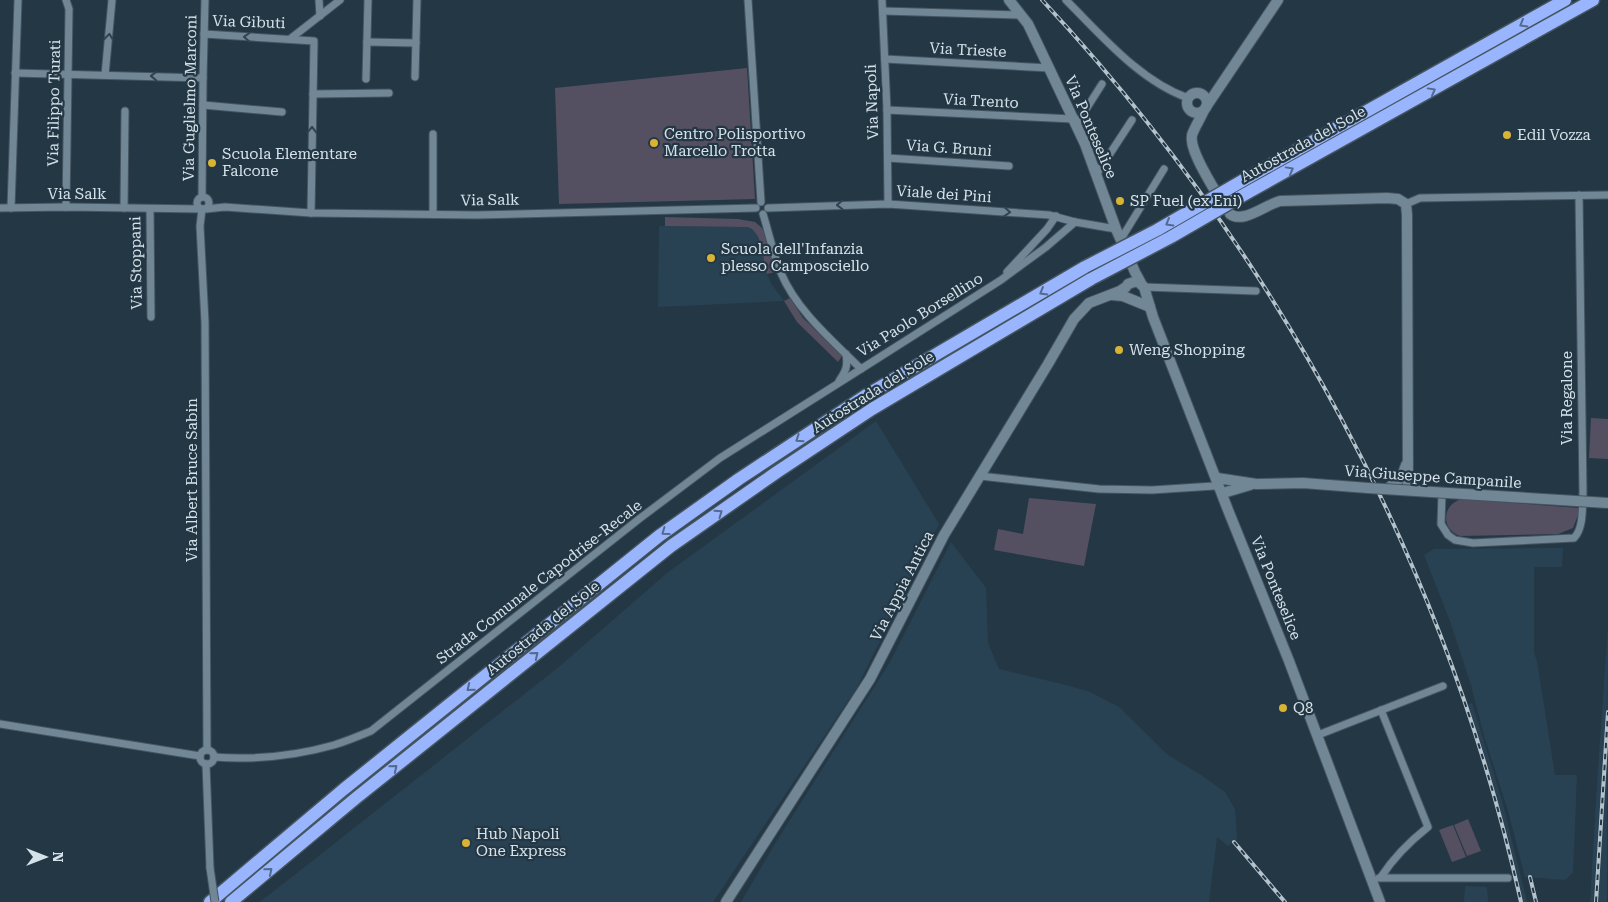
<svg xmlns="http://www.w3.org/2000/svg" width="1608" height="902" viewBox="0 0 1608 902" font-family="'Roboto Serif',serif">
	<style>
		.built { fill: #294253 }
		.green { fill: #545061 }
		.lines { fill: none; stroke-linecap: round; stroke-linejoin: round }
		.street-casing { stroke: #455560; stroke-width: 9 }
		.secondary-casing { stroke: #455560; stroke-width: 12 }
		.highway-casing { stroke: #455560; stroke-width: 15 }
		.street { stroke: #728796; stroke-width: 7 }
		.secondary { stroke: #728796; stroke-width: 10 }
		.highway { stroke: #99b5fe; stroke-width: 12 }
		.rail-casing { stroke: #b4c2cb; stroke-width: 4 }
		.rail { stroke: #243744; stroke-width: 2; stroke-dasharray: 5.5; stroke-linecap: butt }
		.street-bridge-casing { stroke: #455560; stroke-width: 9; stroke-linecap: butt }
		.secondary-bridge-casing { stroke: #455560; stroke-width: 12; stroke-linecap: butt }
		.highway-bridge-casing { stroke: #455560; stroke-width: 15; stroke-linecap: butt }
		.street-bridge { stroke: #728796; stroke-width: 7 }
		.secondary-bridge { stroke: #728796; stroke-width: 10 }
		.highway-bridge { stroke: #99b5fe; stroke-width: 12 }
		.oneway { stroke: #53698e }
		.oneway2 { stroke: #304350 }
		.poi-dot { fill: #d9b334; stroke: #243744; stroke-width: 2 }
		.labels { text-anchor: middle; stroke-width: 4.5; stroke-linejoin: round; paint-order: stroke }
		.street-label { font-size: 15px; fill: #d6e2ea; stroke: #243744 }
		.poi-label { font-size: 15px; fill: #d6e2ea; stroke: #243744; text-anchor: start }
	</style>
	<rect width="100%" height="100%" fill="#243744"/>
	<g class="built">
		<polygon points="659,226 748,227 753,229 757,234 761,244 766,272 772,285 784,301 658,307"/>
		<polygon points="876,421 939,524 856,689 713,902 260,902 560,666 667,573"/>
		<polygon points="951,542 986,588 988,643 999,669 1066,685 1090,692 1119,707 1168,755 1201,775 1225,792 1235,809 1237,839 1228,846 1217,837 1209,902 741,902 776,842 890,662"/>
		<polygon points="1563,548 1562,567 1534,567 1534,653 1537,661 1555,775 1577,775 1573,873 1565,880 1525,877 1508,811 1484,736 1471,685 1451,624 1424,555 1434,549"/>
		<polygon points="1608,626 1607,902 1590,902 1597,784"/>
		<polygon points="1472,703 1502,800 1527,902 1519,902 1495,805 1464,706"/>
		<polygon points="1465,886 1487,887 1488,902 1464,902"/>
	</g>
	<g class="green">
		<polygon points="747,68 755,199 559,204 555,88"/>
		<path d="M665 217 738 219 755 222 761 227 765 233 775 272 767 274C762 260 764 233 748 227L665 226Z"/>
		<polygon points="790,298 803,318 842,356 838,362 797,322 784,301"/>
		<polygon points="1591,418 1608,419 1608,459 1589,458"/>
		<polygon points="1029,498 1096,504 1084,566 994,550 998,529 1023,534"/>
		<path d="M1463 499 1579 508 1578 515 1573 528 1558 534 1460 536C1440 529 1442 503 1463 499Z"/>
		<polygon points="1468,819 1481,851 1467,856 1454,825"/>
		<polygon points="1453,825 1466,857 1452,862 1439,830"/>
	</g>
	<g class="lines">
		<g class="street-casing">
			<g id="street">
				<polyline points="319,0 320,16"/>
				<polyline points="748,0 761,202"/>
				<polyline points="882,0 887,110 888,204"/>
				<path d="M1066 0C1102 36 1140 81 1188 98"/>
				<polyline points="883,11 1021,15"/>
				<polyline points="204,34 314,41 311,213"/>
				<polyline points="290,39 340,0"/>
				<polyline points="367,42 416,43"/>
				<polyline points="885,59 1049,68"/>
				<polyline points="15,73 203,78"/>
				<polyline points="105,75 112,0"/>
				<polyline points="415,77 417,0"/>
				<polyline points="366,79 368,0"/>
				<polyline points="313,94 389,93"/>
				<polyline points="203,105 282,112"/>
				<polyline points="887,110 1073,119"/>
				<polyline points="1076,125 1102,84"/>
				<polyline points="888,158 1009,166"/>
				<polyline points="1096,175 1132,120"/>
				<circle cx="203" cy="203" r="6"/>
				<polyline points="202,197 203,78 205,0"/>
				<polyline points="1406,204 1420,198 1608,195"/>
				<polyline points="66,207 69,9 66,0"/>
				<polyline points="0,208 66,207 200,209"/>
				<polyline points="11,208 18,0"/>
				<polyline points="124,208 125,111"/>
				<polyline points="768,208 888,204 1049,215 1075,222 1116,229"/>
				<polyline points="150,209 151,317"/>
				<polyline points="202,209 200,226 205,322 207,750"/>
				<polyline points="206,209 225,207 311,213 476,215 756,208"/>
				<polyline points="433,214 433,134"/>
				<path d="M763 214C769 233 773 254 781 273 797 311 832 340 861 369L1001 280 1046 247 1075 222"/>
				<polyline points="1121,239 1164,169"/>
				<polyline points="1007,272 1047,229 1056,216"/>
				<polyline points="1144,287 1256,291"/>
				<path d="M839 381C846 371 848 366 846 354"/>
				<polyline points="980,476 1099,489 1152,490 1214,486"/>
				<path d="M1442 493 1441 524 1448 535 1455 540 1473 543 1574 538C1584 528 1582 507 1583 493L1579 195"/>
				<polyline points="0,724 200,756"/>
				<polyline points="1318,735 1443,686"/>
				<circle cx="207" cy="757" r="7"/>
				<path d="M214 757C254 760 295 756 334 745 347 741 359 736 371 731L639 519 720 458 861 369"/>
				<polyline points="206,764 210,868"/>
				<path d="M1381 877C1394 857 1409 842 1428 827L1381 710"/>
				<polyline points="1379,878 1508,878"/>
			</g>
		</g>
		<g class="secondary-casing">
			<g id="secondary">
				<polyline points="1009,0 1028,24 1049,68 1085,144 1116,229 1135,272 1142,285"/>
				<circle cx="1197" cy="103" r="10"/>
				<polyline points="1206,107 1278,0"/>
				<path d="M1204 110C1201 118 1195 126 1192 135 1189 148 1207 177 1214 189"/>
				<path d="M1230 214C1243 224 1265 205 1280 201L1387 198 1398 199 1406 204 1407 215 1408 490"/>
				<polyline points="1128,284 1137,281 1144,287 1153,317 1228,510 1289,661 1380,902"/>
				<polyline points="1112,295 1123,296 1150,307"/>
				<polyline points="1217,478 1256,484 1303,483 1368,488"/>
				<path d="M1387 489C1397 482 1403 477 1406 465"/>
				<polyline points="1223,493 1250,485"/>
				<polyline points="726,902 870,679 944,535 1048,364 1074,319 1089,303 1120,291 1126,287"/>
			</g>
		</g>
		<g class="highway-casing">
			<g id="highway">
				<polyline points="1242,181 1565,0"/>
				<polyline points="1247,193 1593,0"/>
				<polyline points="210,902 344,789 659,536 739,479 865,396 1085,267"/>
				<polyline points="231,902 356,798 671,546 777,472 872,409 1091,279"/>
			</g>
		</g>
		<use href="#street" class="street"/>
		<use href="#secondary" class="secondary"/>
		<use href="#highway" class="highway"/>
		<g class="rail-casing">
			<g id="rail">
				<path d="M1042 0C1277 252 1446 565 1521 902"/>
				<polyline points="1234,842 1285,902"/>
				<polyline points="1530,877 1536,902"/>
				<polyline points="1596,902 1608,712"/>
			</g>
		</g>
		<use href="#rail" class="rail"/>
		<g class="street-bridge-casing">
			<polyline id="street-bridge" points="210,868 215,902"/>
		</g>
		<g class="secondary-bridge-casing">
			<polyline id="secondary-bridge" points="1368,488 1608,503"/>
		</g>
		<g class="highway-bridge-casing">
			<g id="highway-bridge">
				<polyline points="1085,267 1157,230 1242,181"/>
				<polyline points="1091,279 1171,237 1247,193"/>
			</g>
		</g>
		<use href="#street-bridge" class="street-bridge"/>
		<use href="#secondary-bridge" class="secondary-bridge"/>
		<use href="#highway-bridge" class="highway-bridge"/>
	</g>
	<defs><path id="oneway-chevron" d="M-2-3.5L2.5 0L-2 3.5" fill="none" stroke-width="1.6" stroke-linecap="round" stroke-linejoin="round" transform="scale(1.25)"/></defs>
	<g class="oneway">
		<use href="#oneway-chevron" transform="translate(1523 24) rotate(150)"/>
		<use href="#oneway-chevron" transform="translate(1432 91) rotate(-29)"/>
		<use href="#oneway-chevron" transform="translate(1290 170) rotate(-29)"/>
		<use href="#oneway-chevron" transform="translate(1169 223) rotate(150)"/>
		<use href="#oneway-chevron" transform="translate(1043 292) rotate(150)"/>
		<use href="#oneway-chevron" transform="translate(799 439) rotate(146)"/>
		<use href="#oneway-chevron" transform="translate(719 513) rotate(-35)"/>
		<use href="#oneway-chevron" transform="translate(665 532) rotate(144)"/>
		<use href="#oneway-chevron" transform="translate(535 655) rotate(-39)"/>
		<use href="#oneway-chevron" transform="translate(470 688) rotate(141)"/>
		<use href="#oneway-chevron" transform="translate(394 768) rotate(-39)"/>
		<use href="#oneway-chevron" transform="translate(269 871) rotate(-40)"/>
	</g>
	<g class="oneway2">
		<use href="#oneway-chevron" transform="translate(109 37) rotate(-84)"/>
		<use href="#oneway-chevron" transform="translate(247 37) rotate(-177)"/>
		<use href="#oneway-chevron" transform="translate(154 76) rotate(-178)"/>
		<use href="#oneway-chevron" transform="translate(312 130) rotate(-89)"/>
		<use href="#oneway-chevron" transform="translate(840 205) rotate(178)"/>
		<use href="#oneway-chevron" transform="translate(1007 212) rotate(4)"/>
	</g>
	<g class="poi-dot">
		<circle cx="1507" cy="135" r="5"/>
		<circle cx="654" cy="143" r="5"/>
		<circle cx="212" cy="163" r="5"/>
		<circle cx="1120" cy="201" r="5"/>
		<circle cx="711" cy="258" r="5"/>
		<circle cx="1119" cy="350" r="5"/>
		<circle cx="1283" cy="708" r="5"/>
		<circle cx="466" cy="843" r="5"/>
	</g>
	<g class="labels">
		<g class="street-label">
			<text transform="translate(249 22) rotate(2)" y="5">Via Gibuti</text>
			<text transform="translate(968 50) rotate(3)" y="5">Via Trieste</text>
			<text transform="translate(190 98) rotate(-89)" y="5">Via Guglielmo Marconi</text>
			<text transform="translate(981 101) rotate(3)" y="5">Via Trento</text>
			<text transform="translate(872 102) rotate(-92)" y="5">Via Napoli</text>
			<text transform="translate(54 103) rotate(-89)" y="5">Via Filippo Turati</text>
			<text transform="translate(1091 127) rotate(67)" y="5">Via Ponteselice</text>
			<text transform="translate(1303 144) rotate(-29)" y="5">Autostrada del Sole</text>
			<text transform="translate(949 148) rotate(4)" y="5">Via G. Bruni</text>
			<text x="77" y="199">Via Salk</text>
			<text transform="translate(944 194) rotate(4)" y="5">Viale dei Pini</text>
			<text transform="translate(490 200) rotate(-1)" y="5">Via Salk</text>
			<text transform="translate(136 263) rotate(-91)" y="5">Via Stoppani</text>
			<text transform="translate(920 315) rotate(-32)" y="5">Via Paolo Borsellino</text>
			<text transform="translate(873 392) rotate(-32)" y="5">Autostrada del Sole</text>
			<text transform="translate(1567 398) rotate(-90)" y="5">Via Regalone</text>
			<text transform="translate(1433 477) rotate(4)" y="5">Via Giuseppe Campanile</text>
			<text transform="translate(192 480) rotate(-90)" y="5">Via Albert Bruce Sabin</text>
			<text transform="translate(539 582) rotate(-38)" y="5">Strada Comunale Capodrise-Recale</text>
			<text transform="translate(902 586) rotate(-63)" y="5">Via Appia Antica</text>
			<text transform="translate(1276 588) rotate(68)" y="5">Via Ponteselice</text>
			<text transform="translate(543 628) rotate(-39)" y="5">Autostrada del Sole</text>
		</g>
		<g class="poi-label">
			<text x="664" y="139">Centro Polisportivo<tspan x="664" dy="17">Marcello Trotta</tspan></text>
			<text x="1517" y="140">Edil Vozza</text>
			<text x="222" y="159">Scuola Elementare<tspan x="222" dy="17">Falcone</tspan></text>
			<text x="1130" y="206">SP Fuel (ex Eni)</text>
			<text x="721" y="254">Scuola dell'Infanzia<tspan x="721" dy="17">plesso Camposciello</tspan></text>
			<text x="1129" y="355">Weng Shopping</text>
			<text x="1293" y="713">Q8</text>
			<text x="476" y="839">Hub Napoli<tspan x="476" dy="17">One Express</tspan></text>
		</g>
	</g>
	<g transform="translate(45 857) rotate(90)" stroke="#243744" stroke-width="4" paint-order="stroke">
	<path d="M0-4L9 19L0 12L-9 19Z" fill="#d6e2ea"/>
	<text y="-8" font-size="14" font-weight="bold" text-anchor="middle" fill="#d6e2ea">N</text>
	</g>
</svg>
